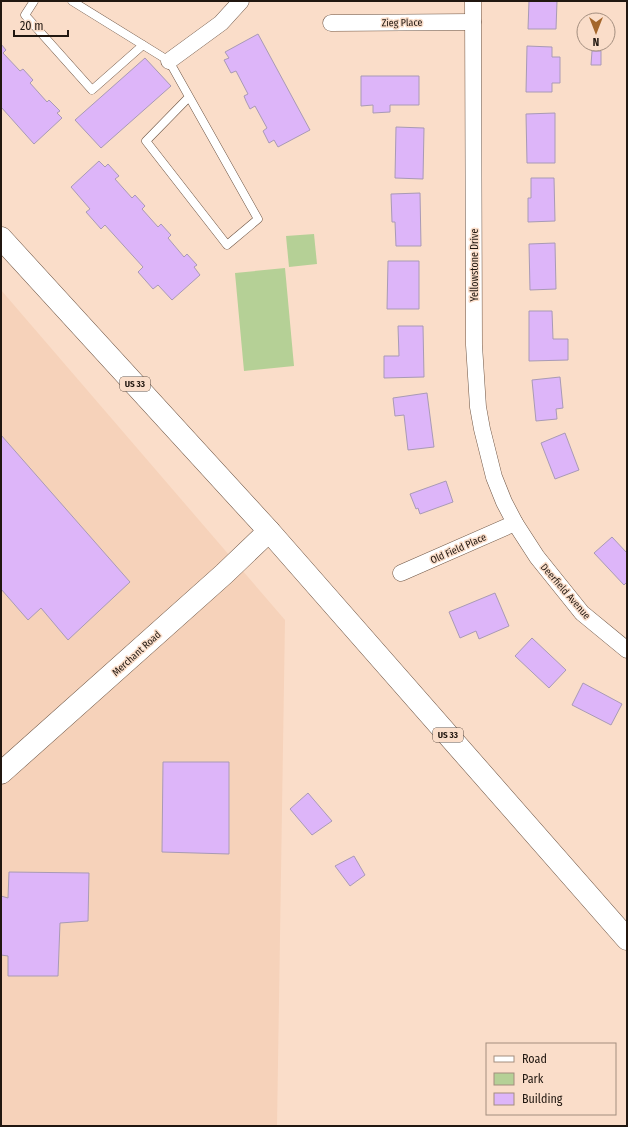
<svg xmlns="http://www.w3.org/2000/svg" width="628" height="1127" viewBox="0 0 628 1127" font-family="'Fira Sans Condensed',sans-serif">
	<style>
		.built { fill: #f6d2ba }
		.green { fill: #b5d096 }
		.building { fill: #ddb5f9; stroke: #a99ab5 }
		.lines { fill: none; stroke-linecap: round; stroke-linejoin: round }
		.lane-casing { stroke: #6d5443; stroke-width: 9 }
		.street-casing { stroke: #6d5443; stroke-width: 17 }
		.secondary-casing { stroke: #6d5443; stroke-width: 23 }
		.highway-casing { stroke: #6d5443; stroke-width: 23 }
		.lane { stroke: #fff; stroke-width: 8 }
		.street { stroke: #fff; stroke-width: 16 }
		.secondary { stroke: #fff; stroke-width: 22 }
		.highway { stroke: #fff; stroke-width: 22 }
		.labels { text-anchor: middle; stroke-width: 3; stroke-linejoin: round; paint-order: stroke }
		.shield { fill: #faddc9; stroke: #625248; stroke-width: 1 }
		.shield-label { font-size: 9px; font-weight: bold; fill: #211710 }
		.street-label { font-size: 10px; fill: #211710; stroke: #faddc9 }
	</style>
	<rect width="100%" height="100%" fill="#faddc9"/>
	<polygon class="built" points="1,290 285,620 277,1126 1,1126"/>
	<g class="green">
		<polygon points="314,234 317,264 289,267 286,236"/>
		<polygon points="285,268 294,366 244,371 235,273"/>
	</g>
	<g class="building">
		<polygon points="529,1 557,1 556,29 528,29"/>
		<polygon points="258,34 310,130 278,147 274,140 269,143 263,131 267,128 255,106 250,109 246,101 244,96 248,94 236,71 231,73 224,60 229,58 225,52"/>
		<polygon points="1,44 6,50 3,53 20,71 23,69 33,80 30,83 47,102 49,100 60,111 57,113 62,118 34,144 1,107"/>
		<polygon points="527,46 552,47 552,57 560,57 560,83 552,83 552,92 526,92"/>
		<polygon points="592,51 601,51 601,65 591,65"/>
		<polygon points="145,58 171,86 101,148 75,120"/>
		<polygon points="361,76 419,76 419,105 390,105 390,112 373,113 373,105 361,106"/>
		<polygon points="555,113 555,163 527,163 526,114"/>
		<polygon points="396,127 424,128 423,179 395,178"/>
		<polygon points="99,161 105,167 108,164 119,176 115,179 132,198 135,195 145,206 142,209 158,227 161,224 171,235 168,238 184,257 187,254 197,265 194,267 200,275 172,300 158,285 153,289 138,272 143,267 105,225 101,229 86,212 90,209 71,187"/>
		<polygon points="531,178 554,178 555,221 528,222 528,198 531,198"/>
		<polygon points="420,193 421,246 396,246 395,222 392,222 391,194"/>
		<polygon points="555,243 556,289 530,290 529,244"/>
		<polygon points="388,261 419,261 419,309 387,309"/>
		<polygon points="529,311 552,311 553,339 568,339 568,360 529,361"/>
		<polygon points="398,326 423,326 424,377 384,378 384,356 399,356"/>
		<polygon points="560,377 563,408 556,409 557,419 536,421 532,380"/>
		<polygon points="427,393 434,447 408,450 404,415 395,416 393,398"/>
		<polygon points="565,433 579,470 555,479 541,443"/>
		<polygon points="1,435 130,582 68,640 41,608 28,620 1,589"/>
		<polygon points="446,481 453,502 420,514 418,508 416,509 410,494"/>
		<polygon points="612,537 627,553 627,582 624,585 594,553"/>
		<polygon points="495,593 509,626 479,639 476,631 460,638 449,612"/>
		<polygon points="532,638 566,670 549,688 515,656"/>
		<polygon points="583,683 622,704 611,725 572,705"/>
		<polygon points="163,762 229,762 229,854 162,852"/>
		<polygon points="308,793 332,821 312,835 290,809"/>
		<polygon points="354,856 365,875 350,886 335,866"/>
		<polygon points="9,872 89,873 88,921 60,923 58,976 8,976 8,956 1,955 1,896 8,898"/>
	</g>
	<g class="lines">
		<g class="lane-casing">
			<g id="lane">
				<polyline points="34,1 25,15 92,90 143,45"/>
				<polyline points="72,1 169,61 258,219 227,245 146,141 189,97"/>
			</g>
		</g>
		<g class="street-casing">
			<g id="street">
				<polyline points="473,1 474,345 478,407 482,429 494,477 504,502 515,523 537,557 582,613 627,650"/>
				<polyline points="331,23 473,22"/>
				<polyline points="169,61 221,23 241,1"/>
				<polyline points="401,573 515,523"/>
			</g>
		</g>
		<g class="secondary-casing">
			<polyline id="secondary" points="1,773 224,574 269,531"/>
		</g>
		<g class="highway-casing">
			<polyline id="highway" points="1,238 269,531 627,939"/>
		</g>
		<use href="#lane" class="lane"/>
		<use href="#street" class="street"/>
		<use href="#secondary" class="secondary"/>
		<use href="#highway" class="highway"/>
	</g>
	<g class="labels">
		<g class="shield">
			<rect x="120" y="377" width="30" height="14" rx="3"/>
			<rect x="433" y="728" width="30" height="14" rx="3"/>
		</g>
		<g class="shield-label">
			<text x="135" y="387">US 33</text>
			<text x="448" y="738">US 33</text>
		</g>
		<g class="street-label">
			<text transform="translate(402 22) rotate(-1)" y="4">Zieg Place</text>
			<text transform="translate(474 265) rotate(-90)" y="4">Yellowstone Drive</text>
			<text transform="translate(458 548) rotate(-24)" y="4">Old Field Place</text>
			<text transform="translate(566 591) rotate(49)" y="4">Deerfield Avenue</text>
			<text transform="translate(136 653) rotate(-42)" y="4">Merchant Road</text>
		</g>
	</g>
	<rect width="628" height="1127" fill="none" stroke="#211710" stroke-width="4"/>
	<rect x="486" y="1043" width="130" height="72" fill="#faddc9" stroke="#a38e7f"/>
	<rect x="494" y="1056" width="20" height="6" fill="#ffffff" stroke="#a38e7f"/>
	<text x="522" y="1063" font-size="12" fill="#211710">Road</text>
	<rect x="494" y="1073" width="20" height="12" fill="#b5d096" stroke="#a38e7f"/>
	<text x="522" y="1083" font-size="12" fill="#211710">Park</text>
	<rect x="494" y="1093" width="20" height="12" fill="#ddb5f9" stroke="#a38e7f"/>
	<text x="522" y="1103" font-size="12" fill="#211710">Building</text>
	<g transform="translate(596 32) rotate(180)"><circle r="19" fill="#faddc9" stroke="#a38e7f"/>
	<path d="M0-3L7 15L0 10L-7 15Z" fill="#a4662b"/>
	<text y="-6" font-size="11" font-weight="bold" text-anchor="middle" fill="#211710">N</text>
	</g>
	<path d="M14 30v6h54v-6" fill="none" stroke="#211710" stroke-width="2"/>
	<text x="20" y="30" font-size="12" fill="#211710" stroke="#faddc9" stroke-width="3" paint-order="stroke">20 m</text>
</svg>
